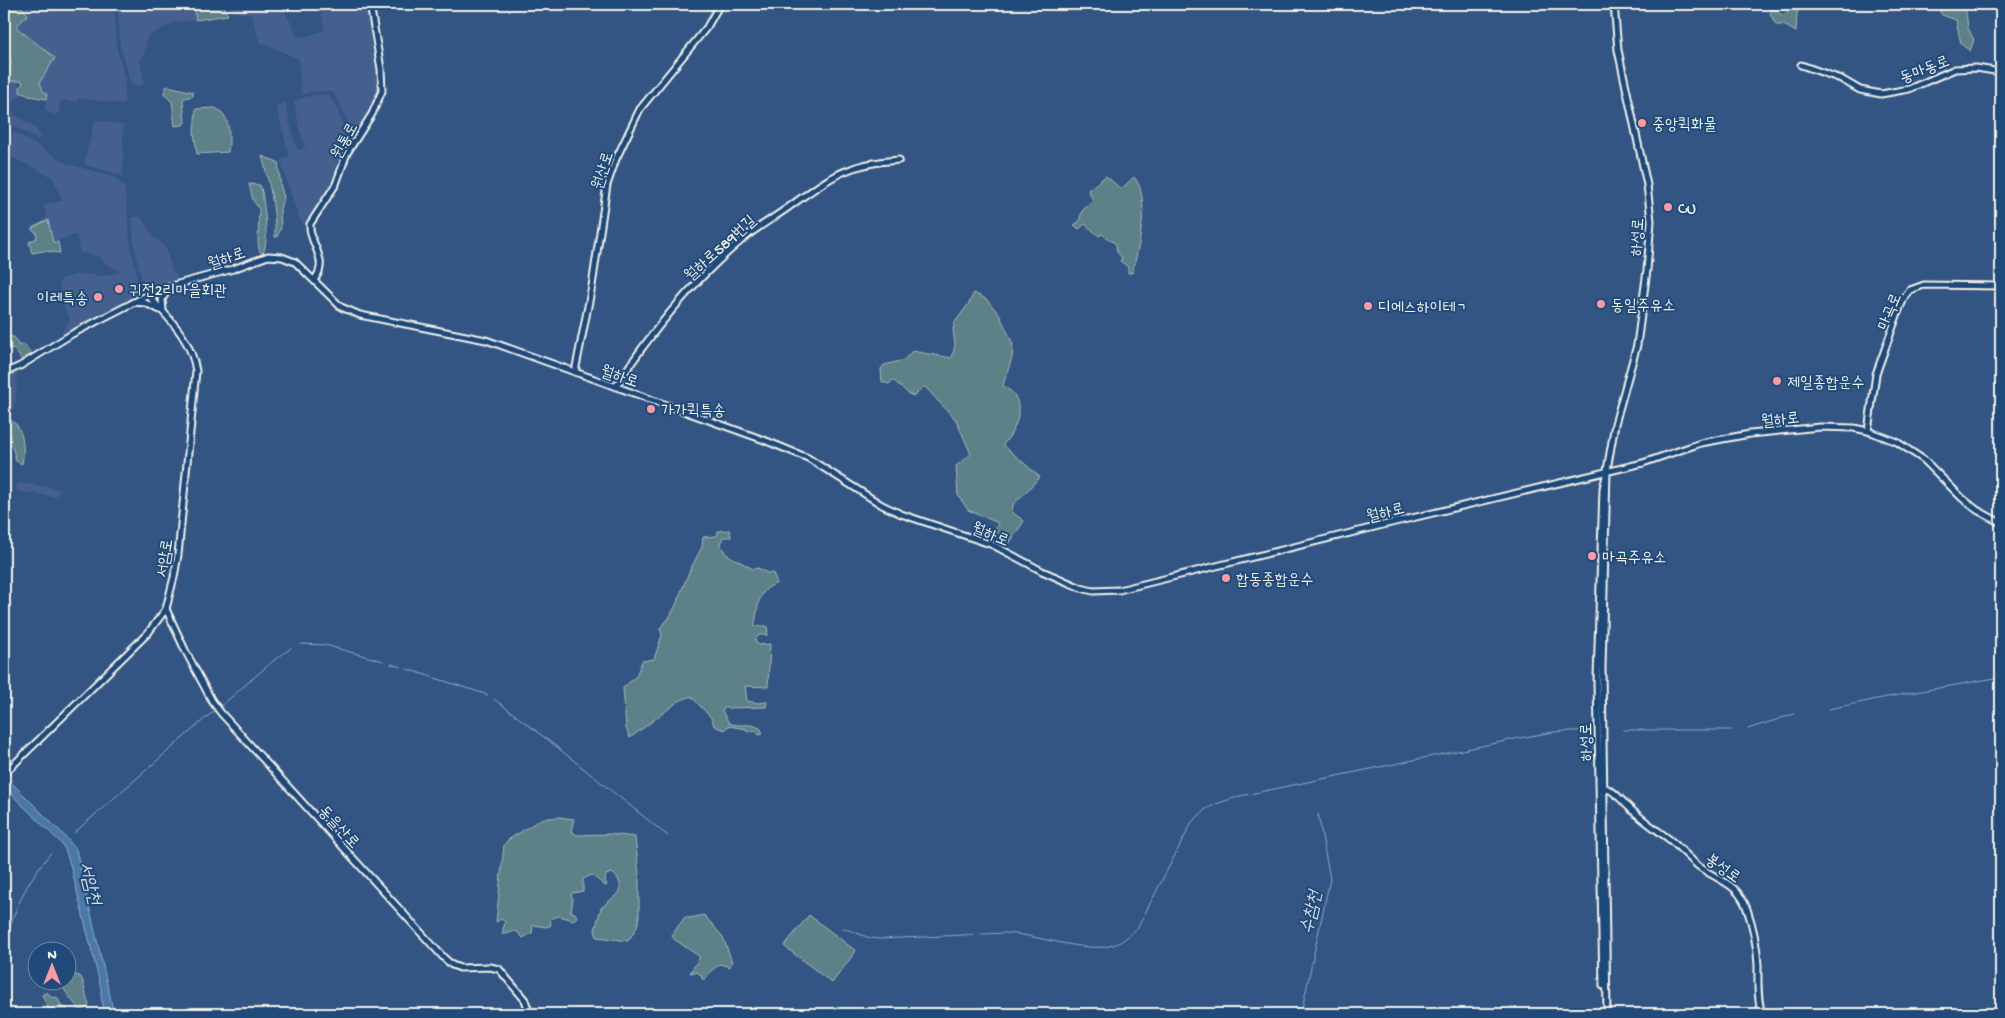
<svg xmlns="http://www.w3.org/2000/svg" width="2005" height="1018" viewBox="0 0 2005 1018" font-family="'Gochi Hand','Poor Story',sans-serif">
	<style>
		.built { fill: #45618e }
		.green { fill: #5d8187; stroke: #a8b9b8 }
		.water { fill: #4b79a7; stroke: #8fa9c1 }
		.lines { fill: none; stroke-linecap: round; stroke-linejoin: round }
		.stream { stroke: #8fa9c1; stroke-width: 1 }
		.minor-casing { stroke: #f4f1e8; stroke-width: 9 }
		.minor { stroke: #1f4a7a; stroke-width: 5 }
		.poi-dot { fill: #ff9aa2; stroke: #1f4a7a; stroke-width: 2 }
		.labels { text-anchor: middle; stroke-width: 4; stroke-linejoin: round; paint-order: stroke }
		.street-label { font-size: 16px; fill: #f4f1e8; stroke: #1f4a7a }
		.poi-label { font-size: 16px; fill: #f4f1e8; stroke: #1f4a7a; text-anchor: start }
		.water-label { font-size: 18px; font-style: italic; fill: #dbdfde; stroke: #1f4a7a }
	</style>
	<rect width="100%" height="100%" fill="#325584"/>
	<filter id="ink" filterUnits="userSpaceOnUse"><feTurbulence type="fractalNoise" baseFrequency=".02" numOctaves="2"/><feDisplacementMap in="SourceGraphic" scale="10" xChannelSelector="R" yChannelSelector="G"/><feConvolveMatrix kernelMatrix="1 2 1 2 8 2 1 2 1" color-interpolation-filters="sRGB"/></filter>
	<g filter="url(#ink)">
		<g class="built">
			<polygon points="22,4 114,4 116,44 125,80 124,104 78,98 77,102 61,100 59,113 54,115 45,110 47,95 42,89 40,82 54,58 16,26 23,21 28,13 21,7"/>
			<polygon points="118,4 193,4 196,20 175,22 147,36 145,52 140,59 144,82 141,86 130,84 126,64 120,47"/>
			<polygon points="230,4 281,4 298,37 308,36 325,30 319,4 367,4 380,68 380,89 372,111 357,135 352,134 341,106 333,92 315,91 301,95 299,59 260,42 251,14 233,12"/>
			<polygon points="18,81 20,91 23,94 10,103 7,110 35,127 40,136 39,140 4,121 4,82"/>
			<polygon points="328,94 338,111 349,144 335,183 308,222 304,224 301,222 296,210 281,163 281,160 288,157 289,154 276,106 285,103 294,139 297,148 299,150 304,148 305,145 299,128 294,101 308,96"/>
			<polygon points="95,120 123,125 123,177 112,172 88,166 84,164"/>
			<polygon points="15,132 65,163 115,177 125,188 130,242 140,293 62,336 62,332 70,320 61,300 59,284 61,279 74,275 90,274 102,276 121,272 104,262 98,256 80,252 76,235 53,242 44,207 49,203 62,201 58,188 52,177 4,153 4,145"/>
			<polygon points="132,217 141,217 154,238 165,246 173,272 177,276 176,282 144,291 134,244"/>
			<polygon points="17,372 16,400 11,414 4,421 4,376"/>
			<polygon points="19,483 60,489 60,490 55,497 17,491 17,485"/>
		</g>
		<g class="green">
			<polygon points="4,4 22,4 21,7 28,14 22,21 17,25 17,28 55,58 40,82 42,89 47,95 46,99 29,96 20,92 20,87 23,83 22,81 8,81 11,60 4,57"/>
			<polygon points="193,4 224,4 225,10 228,15 196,20"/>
			<polygon points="1768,4 1772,4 1779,13 1783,15 1788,11 1788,4 1801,4 1797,14 1796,32 1784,25 1776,25 1770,14 1772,9"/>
			<polygon points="1935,4 1965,4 1968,28 1974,40 1970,51 1961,44 1956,20 1942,15"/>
			<polygon points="168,86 193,92 193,96 185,98 183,100 185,122 183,125 175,126 172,102 164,94 165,88"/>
			<path d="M215 108C231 114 230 137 228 152L197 154 194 132 196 109Z"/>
			<path d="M262 156 278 162 281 188 284 197 280 209 281 228 277 237H275C276 210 269 182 262 156Z"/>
			<path d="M1106 176 1121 189 1134 177C1152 198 1138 250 1132 273H1128V267L1120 261 1122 258 1117 252 1116 244 1102 234 1099 236 1085 224 1079 229 1074 225 1079 222 1082 211 1093 200 1088 190Z"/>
			<path d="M249 184 260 185 262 192C264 204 270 245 262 254L259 250 258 242 259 209 253 200Z"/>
			<polygon points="48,220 53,242 58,242 60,253 44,251 32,253 29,242 37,238 36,232 32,230 32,228"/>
			<path d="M974 293 986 299 999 314 1013 344 1012 358 1003 385C1006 389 1012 391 1015 396 1024 414 1014 431 1003 445L1040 477 1013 505 1012 512 1024 521 1009 544 992 536 998 523 968 510 958 495 956 466 971 454 956 420 925 387H923L914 396 910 395 893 380 889 384 882 382 881 369 884 365 904 360 912 351 952 358 955 345 953 329 955 322 968 305Z"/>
			<polygon points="4,336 14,337 18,345 25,345 32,354 22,360 13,348 5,352"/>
			<path d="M8 419C24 424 25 449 22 464L16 461 12 446 4 439V421Z"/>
			<path d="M730 530 731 537H723L720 544 726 554 753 569 758 568 767 573H773L777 583C755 592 760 606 754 626H767L768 635H759L755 640 758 645 770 644 768 687 745 686 747 701 758 703 767 702 766 707 728 708H724L722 711 729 723C742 728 749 721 761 729L763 734 759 735 755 730 747 732V729L728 726 725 730 714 726 712 719 691 696 679 701 630 738 626 728 623 688 636 676 642 661 654 659 662 635 660 628 669 618 675 607 689 572 702 547 703 537 717 536 718 531Z"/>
			<path d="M559 817 574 819 571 831 577 835 610 834 635 837 639 874V919L637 927 628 941 597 937 595 930 601 908 620 892C621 883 619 878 612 873L606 875 605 881 607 885 605 886 592 875 583 879V891L573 893 571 895 573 899 571 912 575 913 577 917 573 920 559 916 550 919 551 925 547 927 533 925 532 933 523 938 516 931 506 934H502L505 922 501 919 496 922 504 845 508 840 541 819Z"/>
			<polygon points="704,915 723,937 732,962 730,967 720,964 711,971 705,979 702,979 701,975 697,972 690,973 700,957 674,939 672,935 685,917 690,918"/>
			<polygon points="809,915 856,951 832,983 784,946"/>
			<path d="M75 975 80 976 82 979 89 1006 82 1010H79C73 1000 65 994 61 982V981L68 980V978Z"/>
			<polygon points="47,992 52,998 57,997 62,1007 66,1008 69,1014 51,1014 42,995"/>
		</g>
		<polygon class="water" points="4,775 61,832 76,849 114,1014 105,1014 101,996 101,988 72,871 65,849 60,842 6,789 4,789"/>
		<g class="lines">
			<g class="stream">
				<polyline points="301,644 325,645 383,661"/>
				<polyline points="391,664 401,667"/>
				<polyline points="407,669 488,695"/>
				<polyline points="494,699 548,740 668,836"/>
				<polyline points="221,706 273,661 291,648"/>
				<polyline points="1829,709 1882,698 2001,677"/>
				<polyline points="1748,729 1794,714"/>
				<polyline points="1623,730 1731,730"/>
				<polyline points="74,833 215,710"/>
				<path d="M843 928 870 938 881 939 1005 933C1035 934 1087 954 1113 945 1123 942 1131 934 1138 927L1192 822 1206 809 1216 804 1240 796 1520 738 1553 732 1593 730"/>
				<path d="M4 948C13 912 26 881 51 853"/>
				<polyline points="97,1009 104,1009"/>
				<polyline points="86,1014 93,1011"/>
				<polyline points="1301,1014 1330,879 1318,814"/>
			</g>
			<g class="minor-casing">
				<g id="minor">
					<polyline points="1801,65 1841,79 1860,90 1881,94 1909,89 1955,69 1976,68 2001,72"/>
					<path d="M314 280C331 260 308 244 310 224L336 184 347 153 372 114 382 91 381 69 370 4"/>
					<polyline points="133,302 145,303 160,310"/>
					<polyline points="163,311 162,299 170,287"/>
					<polyline points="575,372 592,286 607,185 616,159 640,109 707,27 720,4"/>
					<polyline points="4,373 20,366 72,334 148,295 178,284 233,269 268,256 282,257 295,262 341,307 360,315 486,340 764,440 808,458 882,505 901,514 993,545 1042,571 1081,588 1093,591 1119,590 1391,523 1643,463 1701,443 1750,434 1820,427 1854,428 1868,431 1897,442 1924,460 1962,498 1977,510 2001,523"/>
					<path d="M616 386C651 332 693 281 743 239 756 228 772 219 786 209 828 179 845 163 899 160"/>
					<polyline points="1868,431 1876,374 1899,310 1905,296 1910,290 1924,285 2001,286"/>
					<polyline points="166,609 185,650 212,701 221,713 444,958 452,965 460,968 490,967 499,969 525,1000 530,1014"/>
					<path d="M4 774 148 633 166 609 174 577 178 555 196 371C191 338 169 319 148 295"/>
					<path d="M1600 787C1613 787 1623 803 1633 811 1644 821 1657 830 1669 839 1679 847 1687 856 1697 865 1717 881 1737 881 1747 909 1753 926 1757 947 1758 965 1758 981 1757 999 1762 1014"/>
					<polyline points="1603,986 1597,679 1603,488 1606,476"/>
					<polyline points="1607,1014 1602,668 1607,470 1615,424 1637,345 1647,270 1651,221 1647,185 1618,50 1614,4"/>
				</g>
			</g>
			<use href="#minor" class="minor"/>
		</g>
	</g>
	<g class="poi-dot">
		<circle cx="1642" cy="123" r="5"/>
		<circle cx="1668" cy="207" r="5"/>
		<circle cx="119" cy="289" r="5"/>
		<circle cx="98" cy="297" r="5"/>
		<circle cx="1601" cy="304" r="5"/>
		<circle cx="1368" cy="306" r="5"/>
		<circle cx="1777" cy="381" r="5"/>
		<circle cx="651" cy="409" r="5"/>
		<circle cx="1592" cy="556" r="5"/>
		<circle cx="1226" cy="578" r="5"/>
	</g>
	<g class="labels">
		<g class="street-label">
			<text transform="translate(1924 68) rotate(-21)" y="6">동마동로</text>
			<text transform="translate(343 140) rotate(-61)" y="6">원통로</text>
			<text transform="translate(601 170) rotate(-72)" y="6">원산로</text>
			<text transform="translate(1636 237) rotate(-87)" y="6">하성로</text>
			<text transform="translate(719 247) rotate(-42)" y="6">월하로589번길</text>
			<text transform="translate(226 257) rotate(-19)" y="6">월하로</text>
			<text transform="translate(1888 311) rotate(-67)" y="6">마곡로</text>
			<text transform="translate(620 375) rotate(19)" y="6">월하로</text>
			<text transform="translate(1780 418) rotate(-6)" y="6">월하로</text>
			<text transform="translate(1385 511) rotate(-14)" y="6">월하로</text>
			<text transform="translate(991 533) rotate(22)" y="6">월하로</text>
			<text transform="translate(163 558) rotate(-81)" y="6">서암로</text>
			<text transform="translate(1585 742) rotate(-91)" y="6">하성로</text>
			<text transform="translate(340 826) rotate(47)" y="6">동을산로</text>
			<text transform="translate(1724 867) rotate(35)" y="6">봉성로</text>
		</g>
		<g class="poi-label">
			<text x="1652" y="129">중앙퀵화물</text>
			<text x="1678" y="213">CU</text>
			<text x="129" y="295">귀전2리마을회관</text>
			<text x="88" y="303" text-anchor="end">이레특송</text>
			<text x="1611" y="310">동일주유소</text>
			<text x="1378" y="312">디에스하이테ㄱ</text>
			<text x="1787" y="387">제일종합운수</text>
			<text x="661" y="415">가가퀵특송</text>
			<text x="1602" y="562">마곡주유소</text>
			<text x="1236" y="584">합동종합운수</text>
		</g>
		<g class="water-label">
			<text transform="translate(91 883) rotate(76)" y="6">서암천</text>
			<text transform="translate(1310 912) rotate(-78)" y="6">수참천</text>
		</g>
	</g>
	<rect width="2005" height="1018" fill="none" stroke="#1f4a7a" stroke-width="20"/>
	<rect x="10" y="10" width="1985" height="998" fill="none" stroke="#f4f1e8" stroke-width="2" filter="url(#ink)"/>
	<g transform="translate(52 966)"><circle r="24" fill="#1f4a7a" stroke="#748da6"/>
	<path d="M0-4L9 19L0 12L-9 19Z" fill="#ff9aa2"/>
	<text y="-8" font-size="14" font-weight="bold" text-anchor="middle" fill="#f4f1e8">N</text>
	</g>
</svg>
